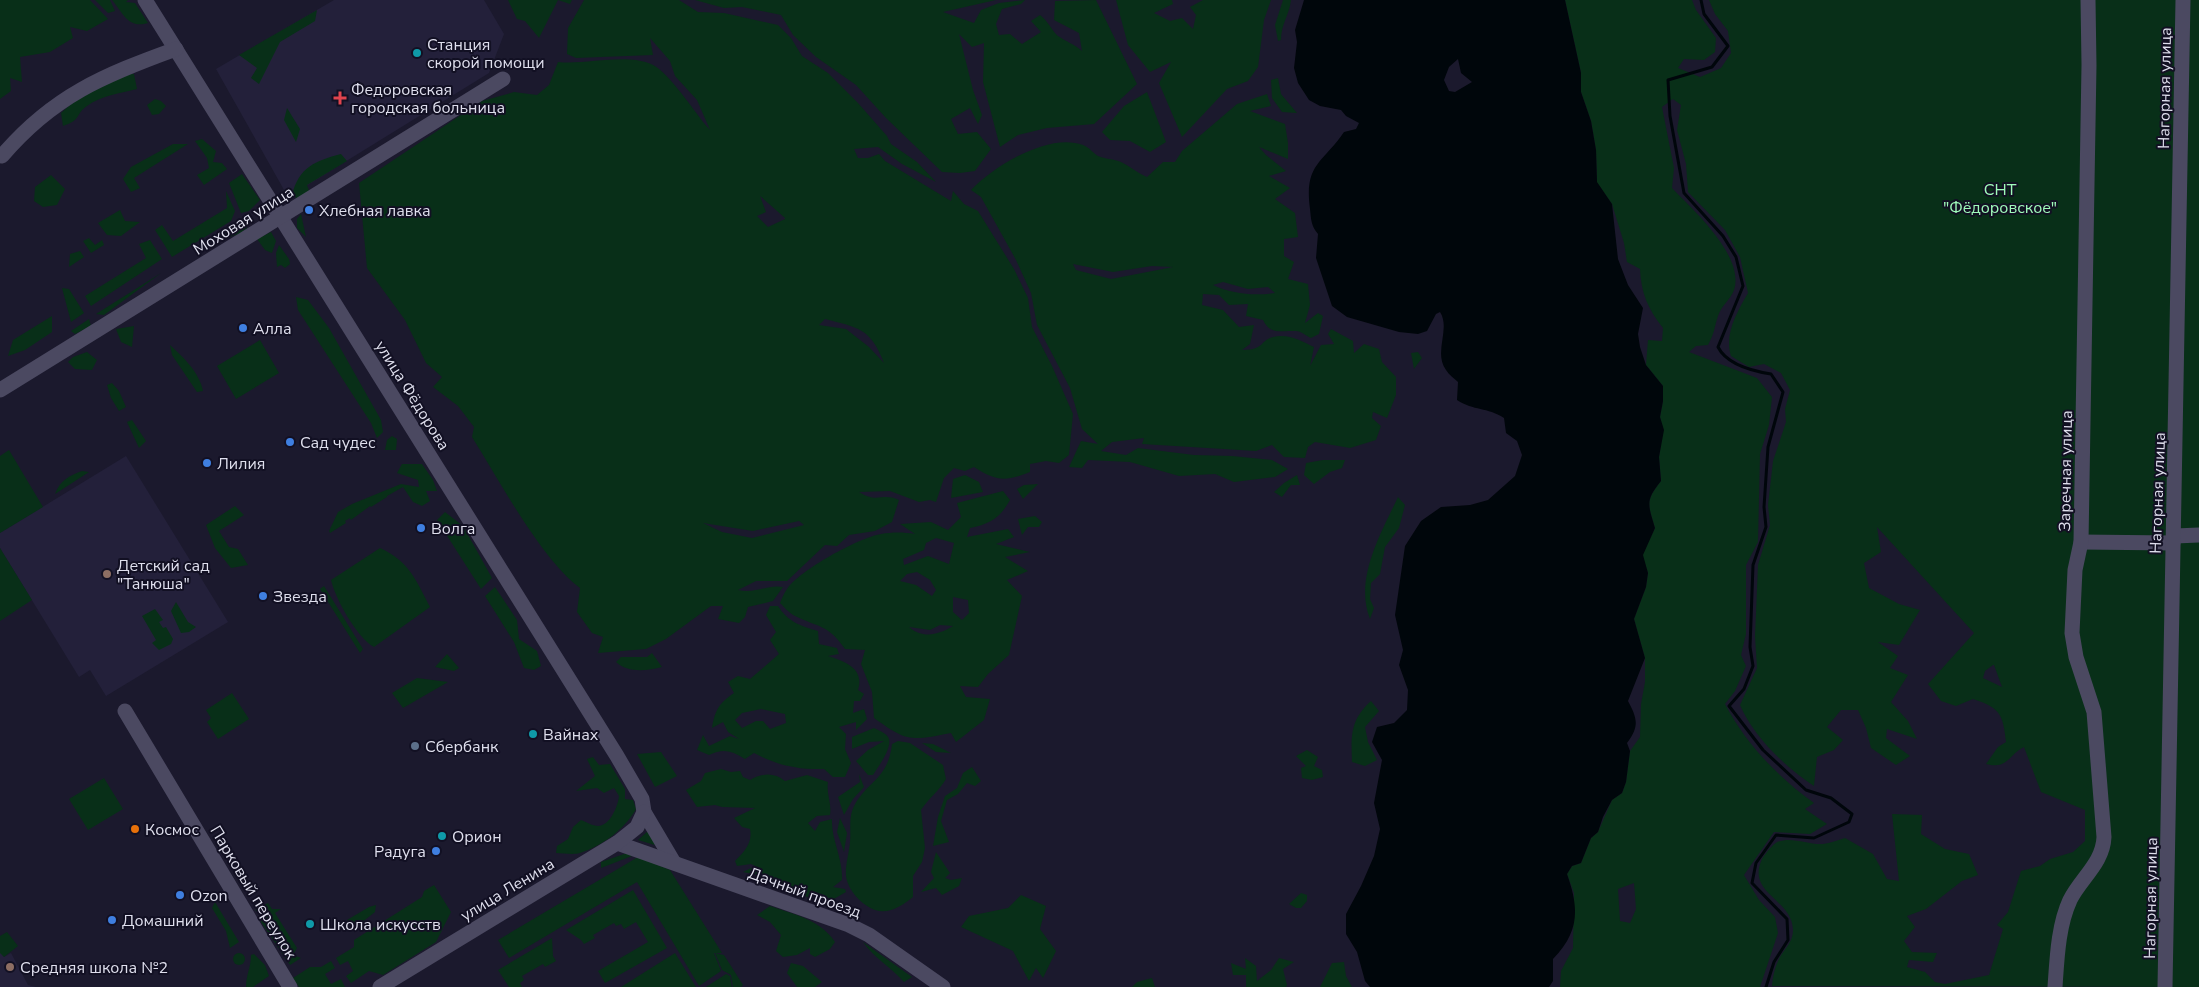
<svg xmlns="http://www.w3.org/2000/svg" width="2199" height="987" viewBox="0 0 2199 987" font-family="'Nunito Sans',sans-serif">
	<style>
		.built { fill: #23203a }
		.green { fill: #082f18; fill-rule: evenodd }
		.water { fill: #00060b; fill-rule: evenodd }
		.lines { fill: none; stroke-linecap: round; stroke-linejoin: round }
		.stream { stroke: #00060b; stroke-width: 3 }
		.minor { stroke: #4b4961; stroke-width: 15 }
		.culture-dot { fill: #0f9aa8; stroke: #121023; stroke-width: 2 }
		.health-dot { fill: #e0444e; stroke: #121023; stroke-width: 2 }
		.shop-dot { fill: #3f7fe0; stroke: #121023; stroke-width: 2 }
		.education-dot { fill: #8d6e63; stroke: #121023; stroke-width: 2 }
		.service-dot { fill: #5c6f8a; stroke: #121023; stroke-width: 2 }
		.food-dot { fill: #e8710a; stroke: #121023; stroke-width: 2 }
		.labels { text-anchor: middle; stroke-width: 4; stroke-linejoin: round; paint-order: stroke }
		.poi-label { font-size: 16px; fill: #dfdfed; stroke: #121023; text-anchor: start }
		.street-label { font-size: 16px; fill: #dfdfed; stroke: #121023 }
		.park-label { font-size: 16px; fill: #9ffaba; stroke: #121023 }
	</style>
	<rect width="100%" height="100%" fill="#1b192d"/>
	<g class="built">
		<polygon points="334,0 484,0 504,34 489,73 288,197 216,69"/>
		<polygon points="126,456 228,622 106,696 90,670 79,677 0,548 0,533"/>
		<polygon points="0,950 4,957 11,953 28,985 36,987 0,987"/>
	</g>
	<g class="green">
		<polygon points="0,0 90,0 108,19 87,31 70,27 73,38 50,52 20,57 22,82 10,78 11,91 0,99"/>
		<polygon points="95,0 110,0 115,11 108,13"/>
		<path d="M112 0H128L126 2 135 3 148 23C128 29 123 13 112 0Z"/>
		<polygon points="508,0 572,0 570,4 558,0 539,38 525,21 517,19"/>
		<path d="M584 0H679L698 12 724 13 778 25 791 38 802 56 828 73 858 103 887 136 891 144 917 162 936 182 902 164 878 147 854 149 858 158H868L879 154 885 161 951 201 953 191 964 204 978 211 1014 269 1028 298 1032 327 1052 366 1073 414 1069 455 1059 463 1046 461 1030 464V472C1005 482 996 481 974 467L965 471 954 468 944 478 936 502 930 500 919 502 890 491 859 492C877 504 882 492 899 500L892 522 875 531 849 535 837 546 825 545 787 581H756L738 590C756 594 768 584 783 587L773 601 748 607 745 617 739 623 718 619 723 606H711L666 639 646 649 598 653 603 637 592 633 577 612 580 588C541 559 499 480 472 437L474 427 458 406 433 387 442 377 426 363 405 320 367 268 359 183 482 101 514 92 537 95 549 85 558 62C586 65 625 53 651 64 669 71 696 115 710 130L697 100 675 76 670 61 650 38 653 55 576 58 567 54 568 28ZM760 196 785 218V219L768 227 757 216 766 212ZM825 319C858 328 870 327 884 363L869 347 846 329 819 325ZM799 521 804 525 752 538 722 532 703 523 753 531Z"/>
		<path d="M695 0H996L943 12 974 23 981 10 999 3 1025 0 1021 4 1002 9 996 24 999 35 1010 34 1022 44 1041 32 1031 21 1040 15C1048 21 1053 32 1058 36 1067 42 1074 44 1082 51L1079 33 1054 20 1055 1 1096 0 1137 84 1094 124 1047 128 1018 135 1000 147 983 82 984 43 972 47 959 34 973 90 982 115 978 124 970 108 951 119 958 134 977 132 991 149 975 171 960 173 942 172 886 118 856 85 816 57 793 35 781 15 742 7 724 8Z"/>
		<polygon points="1116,0 1172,0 1173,4 1154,13 1170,21 1182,18 1193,29 1196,15 1190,7 1203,0 1271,0 1264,20 1258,67 1248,81 1227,89 1182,137 1159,83 1171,62 1150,72 1128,45"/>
		<path d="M1283 0H1291C1289 16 1281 24 1281 40L1278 41 1275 25Z"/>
		<path d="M1565 0H1692L1696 10 1716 38 1715 52 1704 60 1684 59 1678 68 1700 77 1721 68 1731 53 1728 31 1715 14 1709 0H2199V987L1772 986C1773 976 1775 966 1780 957 1785 948 1793 942 1793 930 1792 898 1746 894 1762 859 1765 854 1772 845 1777 842 1792 836 1808 845 1823 844 1830 843 1838 840 1845 838L1873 854 1887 879 1899 881 1892 814 1922 815 1921 834 1945 849 1969 854 1978 875 1962 881 1926 909 1907 916 1915 927 1904 941 1912 952 1937 953 1933 962 1909 960 1907 967 1925 972 1935 982 1945 984 1989 975 2003 929 1997 925 2008 912 2021 871 2040 866 2050 859 2073 852 2085 841V810L2041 792 2024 747C2009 754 2008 770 1986 764L1998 747 2006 742C2003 715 2001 708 1973 699L1956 706 1941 701 1928 684 1974 633 1877 527 1881 552 1864 563 1869 588 1899 604 1920 610 1899 645 1878 642 1898 656 1890 668 1908 675 1891 702 1908 721 1917 739 1887 729 1886 738 1910 756 1896 765 1871 748 1866 728 1858 710H1841L1827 727 1843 740 1834 750 1817 757 1814 786C1786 768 1753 736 1740 705L1757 668 1755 636 1758 565 1770 525 1768 505 1773 461 1786 422 1785 409 1790 390 1781 373 1764 364 1749 367 1731 356C1724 334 1737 312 1748 293L1740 257 1725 230 1688 192 1686 164 1677 130 1681 105 1673 99 1662 107 1674 168 1672 188C1693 210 1745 256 1734 290 1731 299 1721 306 1718 316 1714 328 1715 332 1708 345L1696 346 1689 352 1757 378 1772 397 1769 425 1760 454 1758 542 1746 565V634L1741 655 1746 666 1735 691 1725 704C1746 744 1777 776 1814 803L1805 809 1827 824 1810 834 1774 832 1744 875 1759 900 1775 917 1778 933 1760 987H1560L1561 971 1573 948 1574 893 1567 874 1572 866 1581 863 1591 838 1598 832 1612 800 1622 793 1626 782 1630 751 1640 737 1641 704 1645 682V658L1634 619 1646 587 1648 573 1642 555 1655 528C1648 504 1645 501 1661 481L1659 457 1663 430 1660 417 1663 401V386L1646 365 1648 340 1662 341 1663 328C1648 309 1641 293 1640 269L1627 262 1624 243 1612 204 1597 183 1596 150 1591 121 1581 92V73ZM1993 665H1994L2002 687 1983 678 1985 671ZM1634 883 1636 909 1630 923 1620 921 1618 889Z"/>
		<polygon points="317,10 315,21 280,42 259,84 251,78 257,68 239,55"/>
		<path d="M122 74H134L137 89C121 93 100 96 87 106 75 114 82 120 63 126L61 113 77 99Z"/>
		<polygon points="1278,78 1281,94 1297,113 1282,112 1272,98 1271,80"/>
		<polygon points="1147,92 1166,142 1150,152 1130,141 1110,140 1102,132 1124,106"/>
		<path d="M1267 94 1271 106 1250 111 1285 124 1288 143V159L1259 147 1266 155 1286 171 1269 176 1290 188 1275 199 1295 213 1298 237 1284 239V256L1294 262 1288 279 1308 284 1310 305 1305 323 1318 313 1323 316 1319 334 1311 338C1306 336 1301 331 1296 331 1281 330 1271 336 1263 320L1246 316 1248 304 1229 305 1219 295 1203 294 1202 305 1223 310 1239 327 1254 325 1250 344 1242 350C1265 350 1259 341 1273 337 1288 333 1302 341 1314 347L1310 366 1321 345 1334 344 1328 334 1331 329 1353 341 1354 353 1364 344 1379 349 1382 362 1396 377V395L1387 418 1373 412 1372 418 1381 426 1376 440 1350 448 1315 442 1308 447 1305 458 1284 457 1272 445 1256 451 1142 444 1144 438 1112 442 1101 451 1126 455 1138 448 1194 455 1232 456 1272 460 1288 469 1275 477 1234 482 1215 474 1179 476 1130 462 1088 460 1082 468 1069 467 1081 441 1098 444 1082 429 1070 388 1037 325 1031 293 1016 260 981 197 971 190C994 166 1049 132 1083 145 1089 147 1093 153 1098 156 1105 159 1114 159 1121 162 1130 166 1137 173 1147 177L1163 162H1175L1182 151 1237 104ZM1073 264 1113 272 1152 266 1173 267 1111 279 1076 270ZM1223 282 1248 289 1268 287 1275 293C1254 296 1232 294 1213 285Z"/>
		<polygon points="155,99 161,101 166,106 159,114 152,115 147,105"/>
		<polygon points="287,108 300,129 296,142 284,120"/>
		<polygon points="202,139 216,151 213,162 222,163 227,169 204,185 197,175 209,168 207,158 195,141"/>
		<polygon points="173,144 188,144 134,178 140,188 131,192 123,179 131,167"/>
		<path d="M341 154 347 161 307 185 311 196 298 199 292 195C299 167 315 161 341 154Z"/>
		<polygon points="242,174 260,200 249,211 241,213 229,183"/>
		<polygon points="51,175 65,189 57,205 43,207 34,201 35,187"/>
		<polygon points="226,191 235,211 231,221 172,257 155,230 162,225 173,241 227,208"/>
		<polygon points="120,210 125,221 140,222 121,236 107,235 98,223"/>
		<polygon points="301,214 306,237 297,228 297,219"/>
		<polygon points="243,223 247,228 239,234 210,243"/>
		<polygon points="271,232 276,241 272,253 265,250 257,239"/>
		<polygon points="89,238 95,245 102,240 104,245 91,253 83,241"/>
		<polygon points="150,240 162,259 91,306 85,296 146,258 139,244"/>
		<polygon points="279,245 289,259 290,264 285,268 281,265 277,267 276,253"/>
		<polygon points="80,251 84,257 69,267 70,254"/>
		<polygon points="161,273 104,315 96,314"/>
		<polygon points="62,288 69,289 84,313 71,322"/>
		<polygon points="296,297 308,300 329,328 381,420 383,432 377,438 371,423 298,310"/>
		<polygon points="52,316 52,332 25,350 8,356 13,340"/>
		<polygon points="89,319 91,326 75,334 71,331"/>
		<polygon points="134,326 132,347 121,342 116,329"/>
		<polygon points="260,340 279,373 236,399 217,366"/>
		<path d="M170 345C184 358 199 372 203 391L197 392 172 355Z"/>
		<polygon points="87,352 97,360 92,370 75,369 68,362 73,357"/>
		<polygon points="1418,352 1422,358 1414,369 1411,353"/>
		<polygon points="112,383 119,391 126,407 119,411 111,398 107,385"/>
		<polygon points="132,420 146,441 139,448 127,422"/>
		<polygon points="392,436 397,439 396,450 385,450 387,440"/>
		<polygon points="9,450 43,507 0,533 0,456"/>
		<polygon points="1323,460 1345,460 1342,468 1330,472 1314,484 1304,475 1306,463"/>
		<polygon points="402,464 422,464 433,480 437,491 426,491 430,501 422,506 413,502 403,487 387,496 387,497 371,507 370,506 351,520 350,518 345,521 346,523 330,533 329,531 338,512 352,504 401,484 419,487 418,480 397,473"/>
		<path d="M82 471 89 472 55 494C60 480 69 476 82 471Z"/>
		<polygon points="965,475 979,482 983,492 951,498 953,479"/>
		<polygon points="1297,475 1300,485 1291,485 1282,497 1274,492 1284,483"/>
		<polygon points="1038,484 1023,499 1017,489 1024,485"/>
		<path d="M1003 491 1010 500C1000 518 990 524 970 528L967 537 1008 529 1014 537 996 544 1030 552 1005 557 1028 571 1007 580 1022 596 1009 655 988 674 978 687 960 686 966 697 990 699 984 720 956 742 951 733C911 741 907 742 874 718L872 692 861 664 865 650 845 649C828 624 819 628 795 616 789 613 784 607 780 603 782 598 784 593 787 589 800 570 858 538 881 534 892 532 904 532 915 534L900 524 931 522 948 530 961 517 957 503ZM936 538 954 543 949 564 928 556 904 565 903 559 924 550 926 543ZM917 572 930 580 936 590 932 596 916 585 900 581 907 574ZM953 597 968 600 969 613 962 620 953 612ZM940 625 953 626C938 635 923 639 909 627L930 630Z"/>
		<path d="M1398 497 1405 505 1399 528 1385 547 1380 574 1371 583 1370 599 1374 608 1370 619C1354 579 1381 533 1398 497Z"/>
		<polygon points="235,506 244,515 219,531 229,547 238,549 248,565 231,568 215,548 206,525"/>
		<polygon points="445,512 463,526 492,578 481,589 437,520"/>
		<polygon points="1035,516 1042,522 1039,527 1028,527 1022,535 1018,519"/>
		<polygon points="0,548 32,600 0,621"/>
		<path d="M380 548C409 561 416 580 430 607L374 647C357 638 335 598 331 580Z"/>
		<polygon points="324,586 363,649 360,653 320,589"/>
		<polygon points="495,587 517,620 519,639 537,651 541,666 534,670 524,668 514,642 485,596"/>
		<polygon points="176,602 188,622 196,627 189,632 181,633 171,611"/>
		<path d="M770 606H778C788 622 801 626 818 631L819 644 837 648 839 654 828 656C844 661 865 668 858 690L864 694 860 701H854L853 713 864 709 867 719 856 730V722L839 727 846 734 845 749 851 763 845 777H833L824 769C798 770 776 765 754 753L745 759C731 751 724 748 709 755L697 750 703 735 709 746 730 736 739 739 728 732 723 722 712 728C715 710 719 703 734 693L728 682 738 676 750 679 779 654 770 640 776 632 766 615ZM761 709 785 714 786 723 770 729 763 721H756L742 728 735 720 742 713Z"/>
		<polygon points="155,609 163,620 159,622 163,628 166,627 173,639 171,644 159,650 152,643 156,640 142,616"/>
		<path d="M652 653 662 667C647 671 627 673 616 662L621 657H647Z"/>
		<polygon points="447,654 459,668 454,671 435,667"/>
		<polygon points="417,678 448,682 403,708 392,693"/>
		<polygon points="232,693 249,719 218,739 207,722 211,718 206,710"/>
		<path d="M1371 701 1379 711 1365 727 1368 742 1377 760 1365 766 1352 762C1351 736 1350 720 1371 701Z"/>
		<path d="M874 728C878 730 886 733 888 737 894 746 878 767 873 775H868L856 761 868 750 884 741 869 742 852 749V737Z"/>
		<path d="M898 741 910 743 943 765 946 779C939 791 929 798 921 810L925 848 922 862 913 876V897C903 905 889 915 875 910 862 905 848 891 846 876 845 866 849 853 850 842 851 832 849 820 852 811 863 782 888 782 892 744Z"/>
		<polygon points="922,743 933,744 951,753 936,752"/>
		<polygon points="1307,750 1318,757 1314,766 1322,770 1323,777 1312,780 1302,778 1301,768 1306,766 1296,756"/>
		<polygon points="661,752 677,776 655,787 637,754"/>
		<path d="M593 757 599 765 610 764 625 789V799L633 800 636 809C625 829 602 846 580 853 573 855 563 853 556 853L557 846 568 839 573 827 581 820C586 822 593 826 598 826 610 826 618 806 619 796L614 788 604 793 597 788 576 791 595 776 587 759Z"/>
		<polygon points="972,767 981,781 975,786 967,783 958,794 947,800 941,821 949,842 933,846 938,817 945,796 957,788 963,773"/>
		<path d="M721 769 731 772 740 771 743 777 750 780C762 773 774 772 785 781L807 775 828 782C826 794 832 803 830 815L817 816 808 823 815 831 820 822 832 819C831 840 843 857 842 880L833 887 845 889 846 892 832 900 822 894 810 898 759 880 758 875 743 872 755 866 751 864 737 866 735 861C744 852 753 843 750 829L742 827 734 818 755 808 722 807 715 805 697 807 686 790 701 781 705 773Z"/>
		<polygon points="859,774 864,787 853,799 844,815 838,797 860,782"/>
		<polygon points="104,778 123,809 88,830 69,799"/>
		<polygon points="840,818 847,833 844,852 837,832"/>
		<polygon points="649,830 658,846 638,840"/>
		<polygon points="936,852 950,873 945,878 951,880 962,878 959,886 942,895 936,888 921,892 934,878 931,872"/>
		<polygon points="627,853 637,854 601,868 601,862"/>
		<polygon points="638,857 670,870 722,953 714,953 721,971 699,986 637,882 509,958 498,940"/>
		<polygon points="434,885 451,912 436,942 383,975 369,971 351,983 346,976 353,971 348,961 340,965 336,958 354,947 354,940 422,897 424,891"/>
		<polygon points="633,890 667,948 605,983 598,971 648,942 636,922 624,929 621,924 616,926 614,923 593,935 595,938 584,944 581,940 566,930"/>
		<polygon points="1301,893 1307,895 1307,901 1301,908 1296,908 1289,904"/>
		<polygon points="1021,895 1046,906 1040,929 1056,951 1043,978 1036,968 1029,981 1013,951 961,927 969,916 1008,908"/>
		<polygon points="215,902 239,942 230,948 226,931 212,908"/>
		<polygon points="268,903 272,909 281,909 275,913 297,948 293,955 301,958 290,965 261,922 262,916 255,910"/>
		<polygon points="376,905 375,912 361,923 350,924 347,920 369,907"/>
		<path d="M770 906C793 914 821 920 835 942L830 949 815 957 810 954V948L797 955 783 957 776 951 781 935 770 922 757 915Z"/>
		<polygon points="7,932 18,946 4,957 0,953 0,936"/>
		<polygon points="552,938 553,956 556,961 545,967 543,964 522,976 524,980 520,983 522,987 509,987 498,970"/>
		<path d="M863 942 912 977 904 982C891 967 874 958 863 942Z"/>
		<circle cx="239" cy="959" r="6"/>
		<polygon points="675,953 696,987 621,987"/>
		<polygon points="715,953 724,955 743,985 741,987 733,987 731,975 722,970"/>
		<path d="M254 954 265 965 269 976 253 987H246C246 975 251 967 251 955Z"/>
		<polygon points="1245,958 1256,966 1257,981 1271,970 1279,958 1294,962 1283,969 1287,985 1286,987 1246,987 1246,975 1233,975 1231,963 1246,969"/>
		<polygon points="331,961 335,968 325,974 331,984 341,979 345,987 299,987 293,978 310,967 321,967"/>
		<polygon points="1344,962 1346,976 1352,987 1320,987 1332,963"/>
		<polygon points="791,963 803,966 822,982 815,987 797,987 787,973"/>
		<polygon points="726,974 730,976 732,987 706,987"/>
		<polygon points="1152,978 1155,987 1132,987 1137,982"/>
	</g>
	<path class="water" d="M1304 0H1565L1581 73V92L1591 121 1596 150 1597 182 1612 204 1618 259 1628 285 1643 308 1638 334 1640 347 1646 365 1663 386V401L1660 417 1664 430 1659 457 1661 481C1645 501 1648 504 1655 528L1643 555 1648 573 1646 587 1634 619 1645 658 1628 701C1637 718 1640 726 1627 743L1630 751 1626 782 1622 793 1612 800 1603 817 1598 832 1591 838 1581 863 1572 866 1567 874C1579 908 1580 931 1553 959V981L1549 987H1370L1365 981 1357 952 1346 934V914L1361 886 1374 856 1380 829 1374 803 1382 760 1372 742 1377 727 1394 723 1407 710 1408 690 1399 665 1403 650 1395 615 1405 546 1421 521 1441 507 1470 505 1488 500 1515 476 1522 455 1517 441 1506 433 1504 418C1487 407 1474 411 1457 400L1458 382C1454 378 1449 375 1446 370 1433 352 1451 329 1440 312L1436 314 1427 331 1418 334 1399 332 1347 317 1332 306 1316 258 1318 234C1311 226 1311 219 1310 209 1304 164 1322 164 1344 132L1356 129 1359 123 1346 116 1341 110 1320 106 1309 100 1298 83 1294 68 1297 42 1295 30ZM1458 59 1461 73 1472 82 1455 92 1449 91 1444 80 1449 67Z"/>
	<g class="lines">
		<path class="stream" d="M1701 0 1704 14 1728 46 1712 67 1668 80 1670 116 1684 193 1723 236 1736 257 1743 286 1718 347C1727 365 1752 371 1771 374L1783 392 1768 447 1764 507 1766 527 1753 565 1750 647 1753 666 1744 689 1729 706 1763 750 1806 790 1831 798 1852 814 1849 822 1814 838 1776 835 1756 863 1752 883 1787 919 1788 940 1774 962 1766 987"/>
		<g class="minor">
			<polyline points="145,0 617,756 642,799 644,812 673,861"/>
			<path d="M2 156C53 96 104 75 176 49"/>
			<polyline points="0,390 503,79"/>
			<polyline points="2175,536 2199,535"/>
			<polyline points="2081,542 2173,543"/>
			<polyline points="125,711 290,987"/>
			<polyline points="617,843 849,925 869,935 943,987"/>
			<polyline points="380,987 617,843 637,827 644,812"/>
			<path d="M2055 987C2057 959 2058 926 2070 900 2081 878 2103 863 2104 837L2094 712 2076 657 2072 633 2075 570 2081 542 2089 65 2088 0"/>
			<polyline points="2165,987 2183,0"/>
		</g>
	</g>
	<g class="culture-dot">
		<circle cx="417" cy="53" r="5"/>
		<circle cx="533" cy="734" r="5"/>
		<circle cx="442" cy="836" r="5"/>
		<circle cx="310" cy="924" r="5"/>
	</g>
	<path class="health-dot" d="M337.5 90.5h5v5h5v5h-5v5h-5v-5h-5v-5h5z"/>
	<g class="shop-dot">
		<circle cx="309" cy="210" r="5"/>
		<circle cx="243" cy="328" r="5"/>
		<circle cx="290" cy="442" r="5"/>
		<circle cx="207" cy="463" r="5"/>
		<circle cx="421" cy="528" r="5"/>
		<circle cx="263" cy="596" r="5"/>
		<circle cx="436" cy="851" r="5"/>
		<circle cx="180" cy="895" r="5"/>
		<circle cx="112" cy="920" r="5"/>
	</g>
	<g class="education-dot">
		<circle cx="107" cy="574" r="5"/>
		<circle cx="10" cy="967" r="5"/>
	</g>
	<circle class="service-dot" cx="415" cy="746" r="5"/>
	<circle class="food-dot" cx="135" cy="829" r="5"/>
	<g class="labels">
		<g class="poi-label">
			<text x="427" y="50">Станция<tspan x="427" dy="18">скорой помощи</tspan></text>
			<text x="351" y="95">Федоровская<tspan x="351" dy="18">городская больница</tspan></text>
			<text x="319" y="216">Хлебная лавка</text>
			<text x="253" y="334">Алла</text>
			<text x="300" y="448">Сад чудес</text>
			<text x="217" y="469">Лилия</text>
			<text x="431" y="534">Волга</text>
			<text x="117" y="571">Детский сад<tspan x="117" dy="18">"Танюша"</tspan></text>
			<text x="273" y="602">Звезда</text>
			<text x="543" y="740">Вайнах</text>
			<text x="425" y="752">Сбербанк</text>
			<text x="145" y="835">Космос</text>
			<text x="452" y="842">Орион</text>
			<text x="426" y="857" text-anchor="end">Радуга</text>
			<text x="190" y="901">Ozon</text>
			<text x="122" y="926">Домашний</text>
			<text x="320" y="930">Школа искусств</text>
			<text x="20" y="973">Средняя школа №2</text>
		</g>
		<g class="street-label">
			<text transform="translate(2164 88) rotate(-89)" y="6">Нагорная улица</text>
			<text transform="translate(243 220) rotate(-32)" y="6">Моховая улица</text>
			<text transform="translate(413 395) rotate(58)" y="6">улица Фёдорова</text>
			<text transform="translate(2065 471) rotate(-89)" y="6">Заречная улица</text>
			<text transform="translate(2157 493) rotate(-88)" y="6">Нагорная улица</text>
			<text transform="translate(507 889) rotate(-31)" y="6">улица Ленина</text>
			<text transform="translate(254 892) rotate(59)" y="6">Парковый переулок</text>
			<text transform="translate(805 892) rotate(20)" y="6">Дачный проезд</text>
			<text transform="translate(2150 898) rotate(-89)" y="6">Нагорная улица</text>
		</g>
		<g class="park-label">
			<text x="2000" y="195">СНТ<tspan x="2000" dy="18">"Фёдоровское"</tspan></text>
		</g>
	</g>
</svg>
